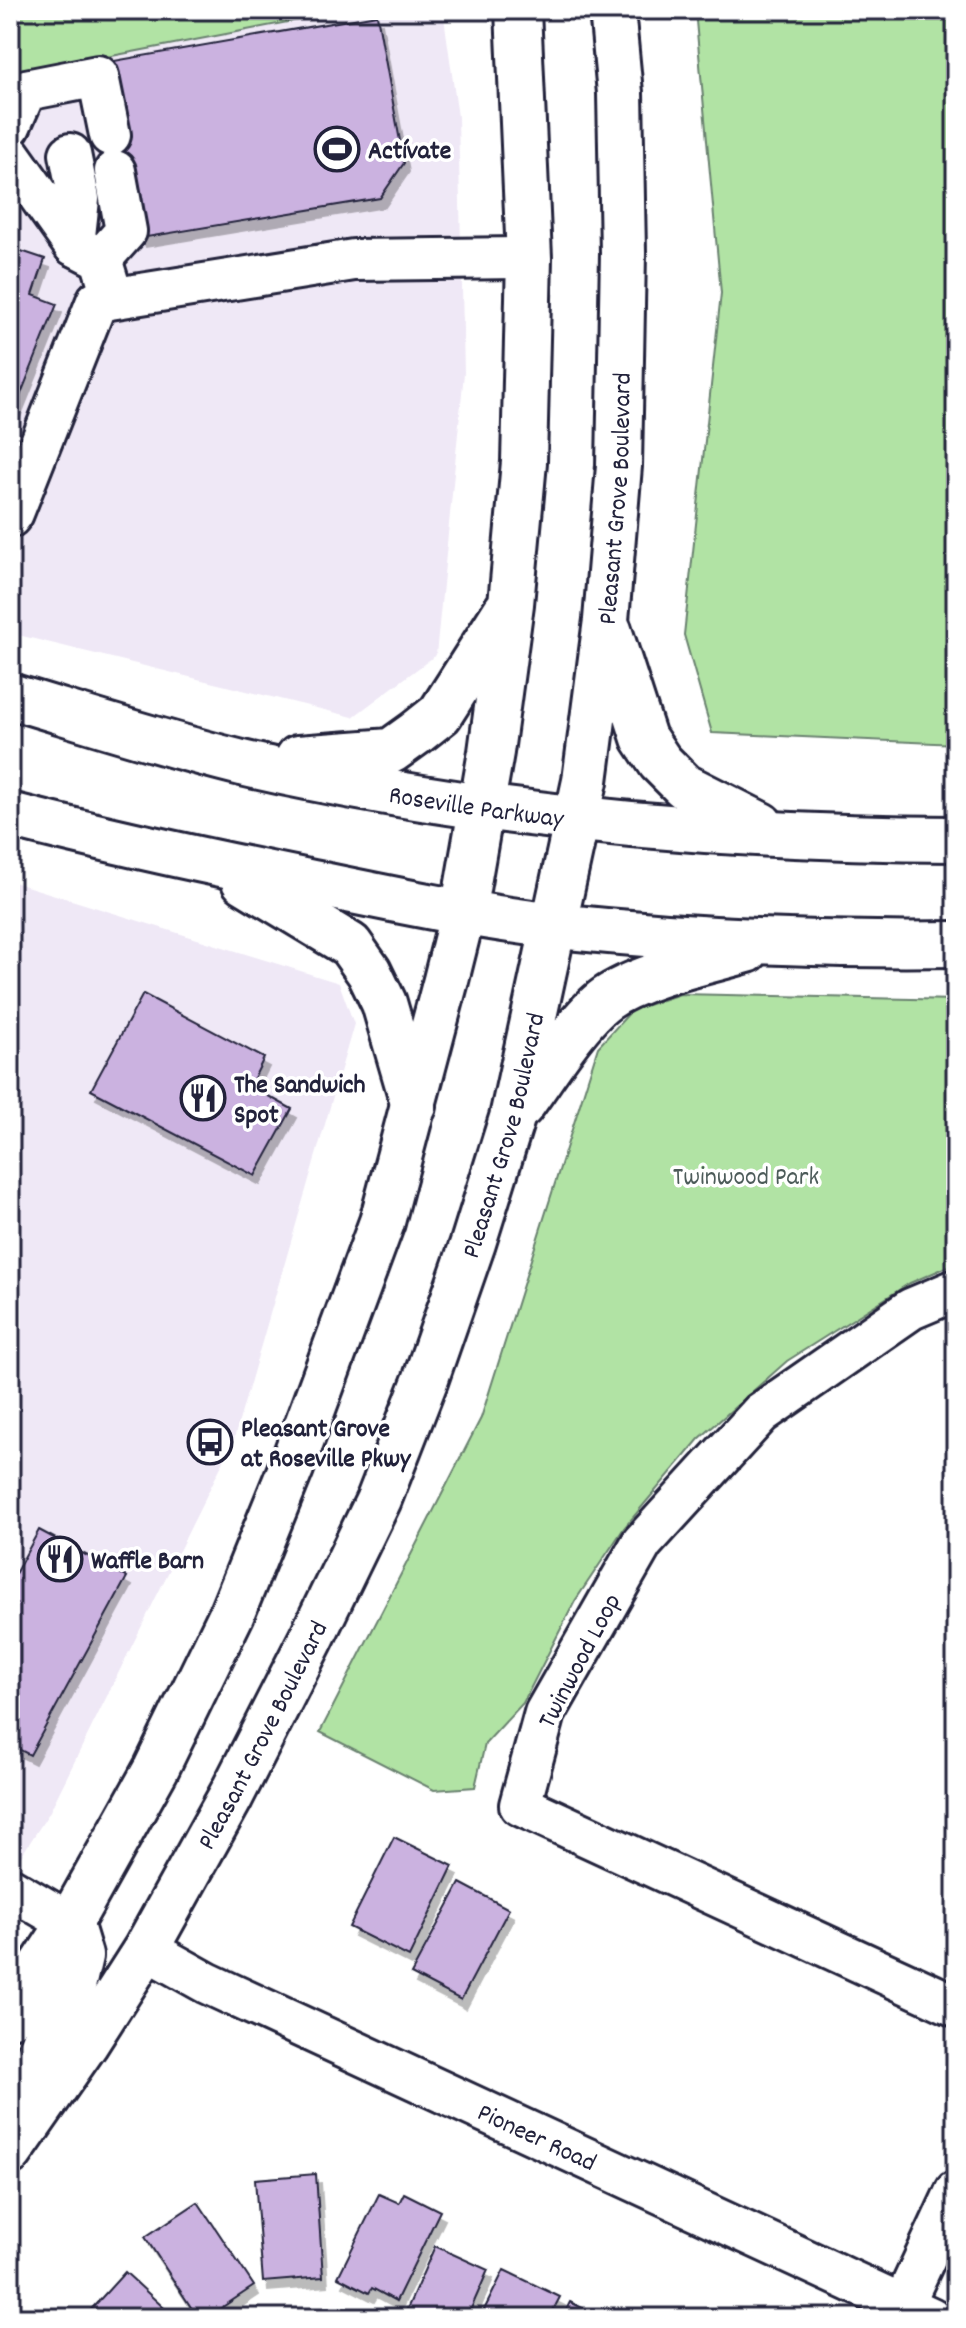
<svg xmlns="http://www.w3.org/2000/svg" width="966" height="2328" viewBox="0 0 966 2328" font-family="Dekko,sans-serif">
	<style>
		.built { fill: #efe8f6 }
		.green { fill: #b1e3a4; stroke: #6a8270; stroke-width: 2 }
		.building { fill: #cbb2e0; stroke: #22223b; stroke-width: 2; filter: url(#shadow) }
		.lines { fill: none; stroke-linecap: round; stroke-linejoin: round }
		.minor-casing { stroke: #22223b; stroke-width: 46 }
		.major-casing { stroke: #22223b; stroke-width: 50 }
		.minor { stroke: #fff; stroke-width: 40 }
		.major { stroke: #fff; stroke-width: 44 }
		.labels { text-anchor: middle; stroke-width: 7; stroke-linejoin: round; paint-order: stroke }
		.poi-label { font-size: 26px; font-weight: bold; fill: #22223b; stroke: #fff; text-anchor: start }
		.street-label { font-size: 26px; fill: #22223b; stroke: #fff }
		.park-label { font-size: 26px; fill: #4d5c5a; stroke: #fff }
	</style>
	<defs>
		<filter id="shadow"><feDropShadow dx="5" dy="9" stdDeviation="0" flood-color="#0004"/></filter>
	</defs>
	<rect width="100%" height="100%" fill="#fff"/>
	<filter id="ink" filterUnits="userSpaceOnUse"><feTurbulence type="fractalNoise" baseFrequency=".0125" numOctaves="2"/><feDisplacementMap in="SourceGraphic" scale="16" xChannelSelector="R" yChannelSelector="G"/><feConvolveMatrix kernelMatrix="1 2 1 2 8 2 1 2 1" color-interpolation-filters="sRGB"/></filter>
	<g filter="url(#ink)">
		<g class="built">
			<polygon points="350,10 443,10 458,117 464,373 436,655 353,717 10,633 10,82 12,75"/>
			<polygon points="10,881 339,983 354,1024 233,1442 49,1813 10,1873"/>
		</g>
		<g class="green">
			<polygon points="10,10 350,10 13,75 10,81"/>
			<polygon points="695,10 956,10 956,744 712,733 684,635 721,293"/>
			<polygon points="680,994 956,1000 956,1263 910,1283 787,1361 699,1439 624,1528 575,1601 523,1703 485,1744 475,1787 434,1790 320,1732 481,1418 598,1047 632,1010"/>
		</g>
		<g class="building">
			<polygon points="377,15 404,163 380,198 141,238 104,136 125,133 114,61"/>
			<polygon points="10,235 16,237 12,248 45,259 33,295 57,304 10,421"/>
			<polygon points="143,994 264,1058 250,1086 292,1109 255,1176 91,1090"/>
			<polygon points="39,1530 127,1577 30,1755 10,1745 10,1583"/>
			<polygon points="394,1837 453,1866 409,1957 349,1927"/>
			<polygon points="460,1883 509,1909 461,2000 411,1974"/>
			<polygon points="316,2174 323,2277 263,2282 255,2179"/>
			<polygon points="404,2193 440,2211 396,2301 372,2288 369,2293 338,2277 379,2194 399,2203"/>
			<polygon points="198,2202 254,2286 206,2318 198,2318 145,2237"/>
			<polygon points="435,2246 488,2270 467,2318 403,2318"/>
			<polygon points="504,2270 560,2297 549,2318 480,2318"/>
			<polygon points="125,2272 175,2318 87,2318 85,2316"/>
			<polygon points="570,2302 603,2318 562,2318"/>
		</g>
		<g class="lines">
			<g class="minor-casing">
				<g id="minor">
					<polyline points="10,126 26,90 98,76 110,135"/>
					<polyline points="70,154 79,199 74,245 101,259 113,298"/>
					<polyline points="10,155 74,245"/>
					<polyline points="101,259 126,231 115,171"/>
					<polyline points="10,517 13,513 97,301 354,260 529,258"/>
					<polyline points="956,1290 911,1309 761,1413 642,1543 545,1713 520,1805 956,2006"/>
					<polyline points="10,1888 70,1923"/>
					<path id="s1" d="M146 1949 207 1983 931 2318"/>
					<polyline points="903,2305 956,2191"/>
				</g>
			</g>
			<g class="major-casing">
				<g id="major">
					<polyline points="609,630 644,738 660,762 684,786 761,825"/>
					<path id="s2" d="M10 696C87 719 164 744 242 763 476 817 717 838 956 839"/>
					<polyline points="298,758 391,751 416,733 440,714 505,612"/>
					<path d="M10 815C104 839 199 860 294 879 381 897 468 916 556 926 689 940 823 946 956 944"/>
					<polyline points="244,881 350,945 369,972 384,1003 414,1106"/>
					<path d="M521 1106C543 1076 578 1019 606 999 640 975 706 962 747 950"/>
					<polyline points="10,2015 70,1923 156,1769 232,1613 291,1468 382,1222 446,980 463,912 491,752 511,604 524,462 529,258 518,10"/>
					<polyline points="15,2115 52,2022 72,1990 80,1956 70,1923"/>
					<path id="s3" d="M10 2152 86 2043 146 1949 231 1796 311 1639 379 1499 425 1381 473 1243 512 1118 585 781 606 620 619 466 623 253 620 93 612 10"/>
				</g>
			</g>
			<use href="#minor" class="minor"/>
			<use href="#major" class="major"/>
		</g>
	</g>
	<defs>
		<g id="stadium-ring" transform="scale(2.3)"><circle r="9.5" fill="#fff" stroke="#22223b" stroke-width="1.5"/><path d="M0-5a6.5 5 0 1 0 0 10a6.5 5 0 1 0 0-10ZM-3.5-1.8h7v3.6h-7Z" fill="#22223b"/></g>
		<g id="restaurant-ring" transform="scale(2.3)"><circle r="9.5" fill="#fff" stroke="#22223b" stroke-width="1.5"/><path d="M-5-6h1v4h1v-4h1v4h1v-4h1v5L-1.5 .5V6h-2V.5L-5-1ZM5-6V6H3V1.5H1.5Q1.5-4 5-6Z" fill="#22223b"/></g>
		<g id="bus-ring" transform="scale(2.3)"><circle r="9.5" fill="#fff" stroke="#22223b" stroke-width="1.5"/><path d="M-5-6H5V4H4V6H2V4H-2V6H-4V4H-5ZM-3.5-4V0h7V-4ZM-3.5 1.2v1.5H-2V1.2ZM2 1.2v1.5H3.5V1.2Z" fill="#22223b"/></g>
	</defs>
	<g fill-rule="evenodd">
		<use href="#stadium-ring" x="337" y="149"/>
		<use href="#restaurant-ring" x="203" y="1098"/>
		<use href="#bus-ring" x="210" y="1442"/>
		<use href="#restaurant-ring" x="60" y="1559"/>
	</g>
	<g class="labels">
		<g class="poi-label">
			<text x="368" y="158">Actívate</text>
			<text x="234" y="1092">The Sandwich<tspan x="234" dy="30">Spot</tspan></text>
			<text x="241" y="1436">Pleasant Grove<tspan x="241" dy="30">at Roseville Pkwy</tspan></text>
			<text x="91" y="1568">Waffle Barn</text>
		</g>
		<g class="street-label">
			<text dy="9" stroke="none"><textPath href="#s3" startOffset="1784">Pleasant Grove Boulevard</textPath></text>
			<text dy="9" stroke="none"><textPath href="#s2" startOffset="480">Roseville Parkway</textPath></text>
			<text dy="9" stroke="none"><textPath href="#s3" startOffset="1136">Pleasant Grove Boulevard</textPath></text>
			<text transform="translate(578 1660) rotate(-62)" y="9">Twinwood Loop</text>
			<text dy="9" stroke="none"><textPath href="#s3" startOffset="488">Pleasant Grove Boulevard</textPath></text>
			<text dy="9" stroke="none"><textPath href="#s1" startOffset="434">Pioneer Road</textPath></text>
		</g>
		<g class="park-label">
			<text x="746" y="1184">Twinwood Park</text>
		</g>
	</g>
	<rect width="966" height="2328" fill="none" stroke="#fff" stroke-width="40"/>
	<rect x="20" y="20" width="926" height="2288" fill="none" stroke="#22223b" stroke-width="3" filter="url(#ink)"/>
</svg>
